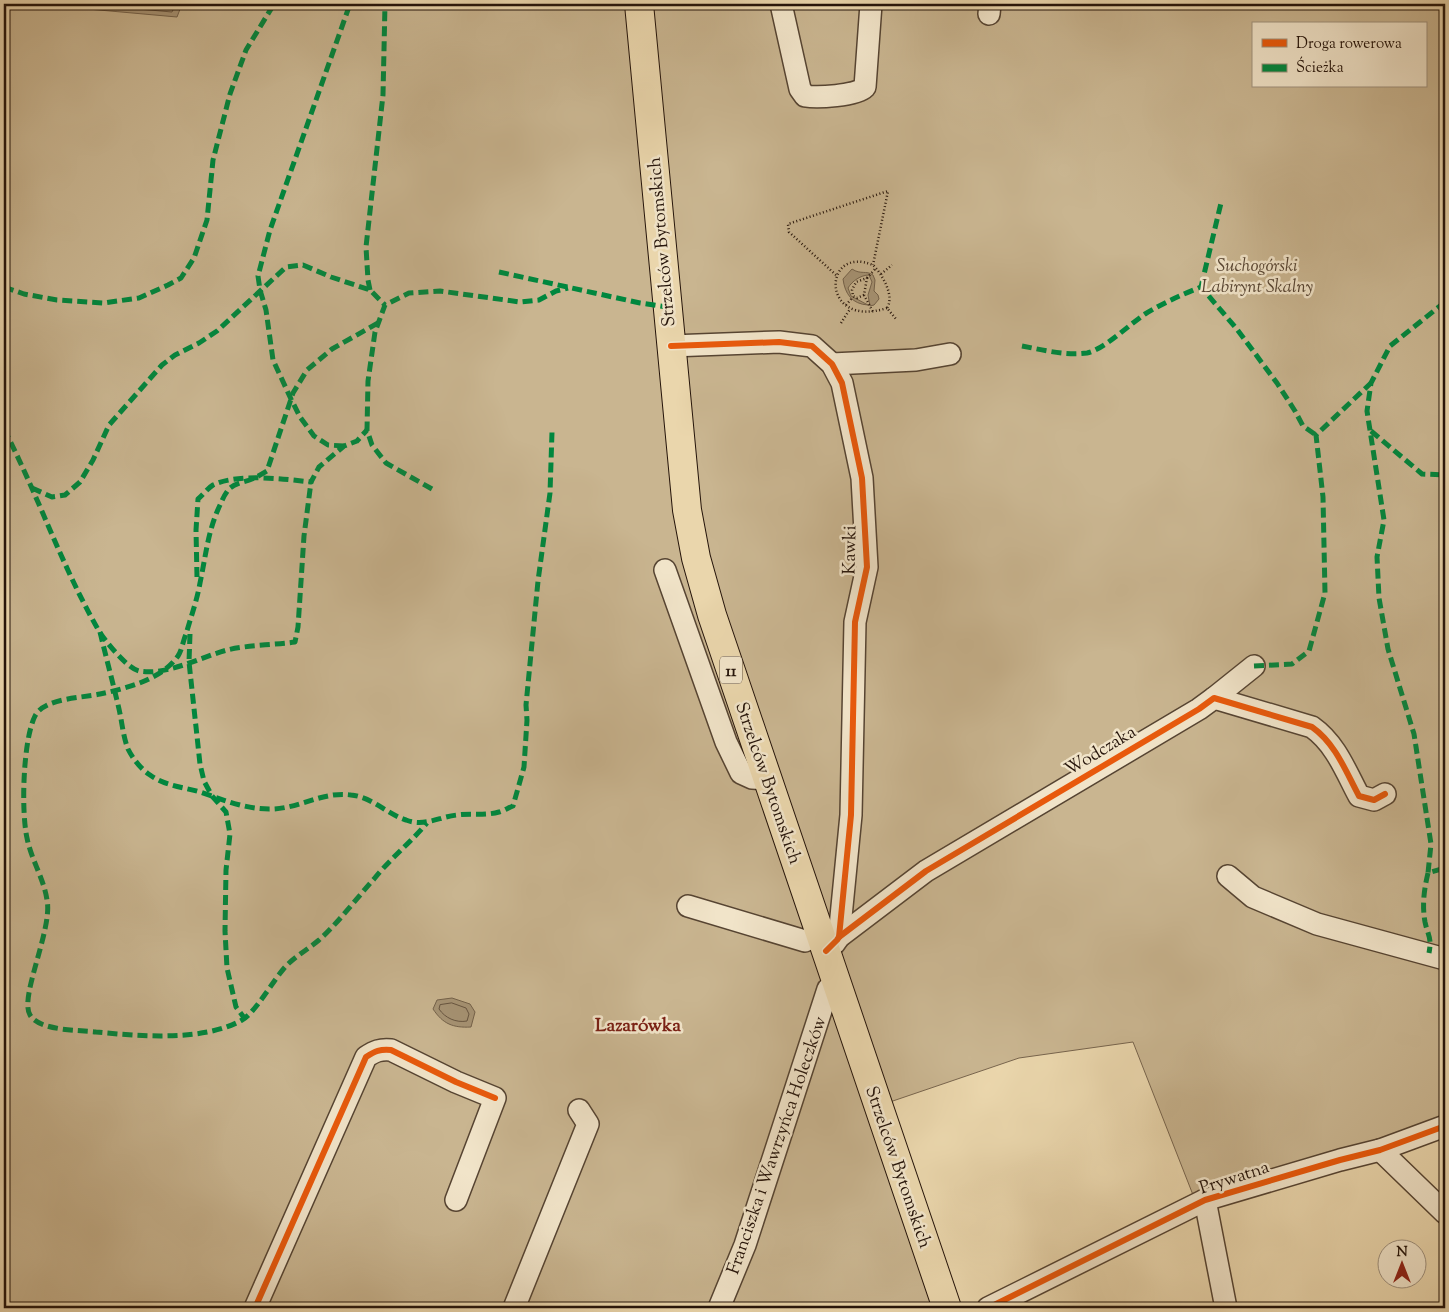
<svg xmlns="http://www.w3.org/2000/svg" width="1449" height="1312" viewBox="0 0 1449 1312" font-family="'Sorts Mill Goudy',serif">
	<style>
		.green { fill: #c9b590; stroke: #77644d; fill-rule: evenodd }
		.water { fill: #a79475; stroke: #73614a }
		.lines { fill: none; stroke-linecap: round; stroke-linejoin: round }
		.shore { stroke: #665440; stroke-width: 1 }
		.minor-casing { stroke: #564432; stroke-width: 24 }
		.highway-casing { stroke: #25140a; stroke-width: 30 }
		.path { stroke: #25140a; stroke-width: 2.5; stroke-dasharray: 1 2.5; stroke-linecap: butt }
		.minor { stroke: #f1e4c9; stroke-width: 21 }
		.highway { stroke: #ead6ac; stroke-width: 28 }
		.quiet { stroke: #00873e; stroke-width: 5; stroke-dasharray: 10 5; stroke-linecap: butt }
		.cycleway-casing { stroke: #f1e4c9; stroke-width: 9 }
		.cycleway { stroke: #e8590c; stroke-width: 6 }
		.labels { text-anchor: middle; stroke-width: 5; stroke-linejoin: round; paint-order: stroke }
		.shield { fill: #f1e4c9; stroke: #625243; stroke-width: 1 }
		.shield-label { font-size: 16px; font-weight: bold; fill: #25140a }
		.street-label { font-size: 18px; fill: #25140a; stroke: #f1e4c9 }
		.park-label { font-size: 18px; font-style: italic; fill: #564432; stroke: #f1e4c9 }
		.neighbourhood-label { font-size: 19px; font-weight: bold; fill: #7a1f14; stroke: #f1e4c9 }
	</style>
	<rect width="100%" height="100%" fill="#ead6ac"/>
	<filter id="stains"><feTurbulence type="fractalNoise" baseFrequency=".004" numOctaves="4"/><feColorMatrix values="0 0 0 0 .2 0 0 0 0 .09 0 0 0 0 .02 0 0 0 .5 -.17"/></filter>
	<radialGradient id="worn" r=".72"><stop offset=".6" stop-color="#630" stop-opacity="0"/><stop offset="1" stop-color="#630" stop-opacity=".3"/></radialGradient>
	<path class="green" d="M4 4H1445V1127L1195 1200 1133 1042 1019 1058 884 1104 938 1308H4ZM1253 24H1425V86H1253Z"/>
	<g class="water">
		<polygon points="32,4 182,4 177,17"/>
		<path d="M852 269C861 275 866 270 873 275L875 280 874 291 878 295 879 299 874 305 870 306 868 295 872 282 869 275C861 275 852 281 848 288L851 296 868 305C852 304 845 294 843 279Z"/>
		<path d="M452 998 470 1004 475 1012 471 1027C453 1028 443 1024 433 1009L437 1000Z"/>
	</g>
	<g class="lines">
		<g class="shore">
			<polyline points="82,4 172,12 176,4"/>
			<path d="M452 1003 466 1008 469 1014 467 1021C456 1023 445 1018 439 1009L440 1005Z"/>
		</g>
		<g class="minor-casing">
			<g id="minor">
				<path d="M781 4 800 89 805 96C817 98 856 96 865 87L871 4"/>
				<polyline points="989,14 990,4"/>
				<polyline points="671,346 779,342 812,346 832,364 842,383 862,478 867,567 855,622 851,815 839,937"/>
				<polyline points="832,364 916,360 950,354"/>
				<polyline points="665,570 726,742 741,773 752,778 768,779"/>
				<polyline points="1214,698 1254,666"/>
				<polyline points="1228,876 1253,897 1317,924 1445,959"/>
				<polyline points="688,906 805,941 820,933"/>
				<path d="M834 944 839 937 926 871 1199 709 1214 698 1312 727C1336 744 1346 772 1359 796L1374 800 1385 794"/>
				<polyline points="1380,1150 1445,1213"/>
				<polyline points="1205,1200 1226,1308"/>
				<path d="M255 1308 366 1057C375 1051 380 1049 391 1050L456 1082 495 1098 456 1200"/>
				<polyline points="514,1308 588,1124 579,1110"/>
				<polyline points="719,1308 745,1245 828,989 836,984"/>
				<polyline points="988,1308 1205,1200 1340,1160 1380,1150 1445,1126"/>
			</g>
		</g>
		<g class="highway-casing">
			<polyline id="highway" points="639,4 687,510 696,558 712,615 947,1308"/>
		</g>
		<g class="path">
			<polyline points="881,274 892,265"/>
			<polyline points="836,275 789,232 788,224 888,191 873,265"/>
			<polyline points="867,278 876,268"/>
			<polyline points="864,295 857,298 853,296 852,290 856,282 867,278 864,295 873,312"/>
			<polyline points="846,305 853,297"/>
			<path d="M887 308C820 330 822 244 873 265 882 274 895 296 887 308L896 319"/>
			<polyline points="841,323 850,309"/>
		</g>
		<use href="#minor" class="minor"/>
		<use href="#highway" class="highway"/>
		<g class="quiet">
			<polyline points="499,272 640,303 667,307"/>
			<polyline points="4,287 24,294 57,300 103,303 139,298 168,285 181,278 194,258 207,220 213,160 230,94 246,50 274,4"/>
			<polyline points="1201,287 1221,203"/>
			<polyline points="370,290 368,280 366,247 383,95 385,4"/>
			<polyline points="1445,302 1390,346 1371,383 1367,411 1384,520 1377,557 1379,598 1388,649 1414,734 1431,844 1428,873 1445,868"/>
			<path d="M378 323 332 349 307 370 293 393 267 471C262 474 257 477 252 479 245 482 236 483 230 488 226 492 223 498 221 503 208 529 206 555 200 583 197 600 191 617 186 634 183 641 182 650 178 656 161 680 127 688 100 694 82 698 44 698 35 716 23 740 21 811 27 838 31 859 44 879 47 900 53 929 19 997 30 1015 39 1031 79 1030 96 1032 138 1036 204 1042 242 1020 255 1013 274 979 286 966 296 956 308 949 319 940 339 922 356 899 374 879 390 859 410 843 427 823"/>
			<path d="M1022 346C1043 350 1066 356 1087 353 1103 350 1130 324 1145 314 1163 303 1181 295 1201 287L1236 328 1277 383 1295 411 1303 426 1316 435"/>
			<path d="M4 429C38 495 62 567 99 631 106 642 127 668 139 671 166 676 201 657 227 650 248 645 273 645 295 642L298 627 304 536 311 482"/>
			<polyline points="1371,431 1422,474 1445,475"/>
			<polyline points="344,446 328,445 314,436 300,417 291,399 273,360 266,310 260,290 258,276 270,230 350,4"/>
			<polyline points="32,488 52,497 65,495 80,482 93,460 109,425 162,365 175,355 199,343 217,331 286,267 303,265 331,277 370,290 385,305"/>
			<polyline points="432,489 386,463 372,445 367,430 368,381 375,332 385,305 409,293 440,291 520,302 539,300 556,291 568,288"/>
			<path d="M197 577 196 530 198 499C203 495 208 488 213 485 238 473 284 479 311 482L319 467 344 446 357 441 367 430"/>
			<path d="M100 632C106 657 113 683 119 709 122 722 123 736 128 749 133 759 141 769 150 775 165 786 183 787 200 792 224 800 247 810 273 809 300 808 324 791 351 795 372 797 387 814 406 820 424 827 439 817 457 815 471 813 485 816 499 812 503 811 508 808 513 806L524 767 527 720 526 705 538 581 550 493 552 432"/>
			<polyline points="190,634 189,662 200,764 204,781 212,796 226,812 230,834 226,870 225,931 227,968 236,1007 245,1019"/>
			<polyline points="1254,666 1292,664 1309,651 1325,593 1323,497 1316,435 1371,383"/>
			<path d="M1428 873C1424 890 1422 905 1425 922 1428 936 1432 937 1429 953"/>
		</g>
		<g class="cycleway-casing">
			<g id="cycleway">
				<polyline points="671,346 779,342 812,346 832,364 842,383 862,478 867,567 855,622 851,815 839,937"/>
				<path d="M826 951 837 940 839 937 926 871 1199 709 1214 698 1312 727C1336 744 1346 772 1359 796L1374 800 1385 794"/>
				<path d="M255 1308 366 1057C375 1051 380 1049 391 1050L456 1082 495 1098"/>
				<polyline points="988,1308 1205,1200 1340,1160 1380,1150 1445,1126"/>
			</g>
		</g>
		<use href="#cycleway" class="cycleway"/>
	</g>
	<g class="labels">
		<rect class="shield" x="720" y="656.5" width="22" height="27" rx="4"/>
		<g class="shield-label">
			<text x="731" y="676">11</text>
		</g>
		<g class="street-label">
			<text transform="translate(661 242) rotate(-95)" y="6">Strzelców Bytomskich</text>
			<text transform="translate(849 550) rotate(-89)" y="6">Kawki</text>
			<text transform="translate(1100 750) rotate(-31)" y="6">Wodczaka</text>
			<text transform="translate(769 783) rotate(71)" y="6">Strzelców Bytomskich</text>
			<text transform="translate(776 1145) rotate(-71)" y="6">Franciszka i Wawrzyńca Holeczków</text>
			<text transform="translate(899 1167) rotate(71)" y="6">Strzelców Bytomskich</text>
			<text transform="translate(1234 1177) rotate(-18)" y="6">Prywatna</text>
		</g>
		<g class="park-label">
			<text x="1257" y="271">Suchogórski<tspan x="1257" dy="21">Labirynt Skalny</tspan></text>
		</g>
		<g class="neighbourhood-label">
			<text x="638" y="1031">Lazarówka</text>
		</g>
	</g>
	<rect width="1449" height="1312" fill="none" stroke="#ead6ac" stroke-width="20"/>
	<rect x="5" y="5" width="1439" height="1302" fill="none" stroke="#25140a" stroke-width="2.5"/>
	<rect x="10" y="10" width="1429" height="1292" fill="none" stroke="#25140a"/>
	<rect x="1252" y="22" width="175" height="65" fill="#f1e4c9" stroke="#9f917d"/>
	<rect x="1262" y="39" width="25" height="8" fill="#e8590c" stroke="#9f917d"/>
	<text x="1296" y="48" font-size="15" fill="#25140a">Droga rowerowa</text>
	<rect x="1262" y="64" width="25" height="8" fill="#00873e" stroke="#9f917d"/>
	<text x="1296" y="72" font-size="15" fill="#25140a">Ścieżka</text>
	<g transform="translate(1402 1264)"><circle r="24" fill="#f1e4c9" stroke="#9f917d"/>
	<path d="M0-4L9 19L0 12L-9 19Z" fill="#8f2418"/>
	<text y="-8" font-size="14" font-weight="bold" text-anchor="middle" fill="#25140a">N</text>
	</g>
	<rect width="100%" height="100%" filter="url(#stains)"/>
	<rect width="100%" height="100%" fill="url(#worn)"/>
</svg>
